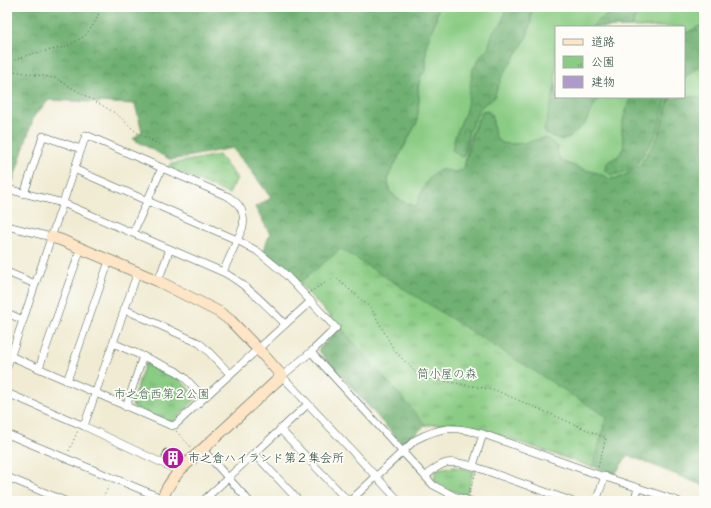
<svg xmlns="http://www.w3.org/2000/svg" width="711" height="508" viewBox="0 0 711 508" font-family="Mali,'Klee One',sans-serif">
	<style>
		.grass { fill: #8acc84; stroke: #54845c }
		.forest { fill: url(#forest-crowns); stroke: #477653 }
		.park { fill: url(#park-tufts); stroke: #54845c }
		.building { fill: #b09acb }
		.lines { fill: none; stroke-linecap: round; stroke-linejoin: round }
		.street-casing { stroke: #3e574c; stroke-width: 8 }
		.secondary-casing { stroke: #3e574c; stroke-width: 12 }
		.path { stroke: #3e574c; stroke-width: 1; stroke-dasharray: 1 3; stroke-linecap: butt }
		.street { stroke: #fff; stroke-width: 7 }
		.secondary { stroke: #fde5c5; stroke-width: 11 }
		.labels { text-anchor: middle; stroke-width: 3.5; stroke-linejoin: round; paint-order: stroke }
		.park-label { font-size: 12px; fill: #3a6148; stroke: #fdfcf7 }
		.poi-label { font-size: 12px; fill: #1f3d34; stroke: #fdfcf7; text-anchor: start }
	</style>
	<defs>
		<pattern id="forest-crowns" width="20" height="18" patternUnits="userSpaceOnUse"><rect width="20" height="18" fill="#6fb072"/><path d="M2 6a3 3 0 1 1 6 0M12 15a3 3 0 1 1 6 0" fill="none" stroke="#5b905e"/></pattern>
		<pattern id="park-tufts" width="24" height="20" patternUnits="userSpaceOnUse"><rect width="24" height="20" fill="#8acc84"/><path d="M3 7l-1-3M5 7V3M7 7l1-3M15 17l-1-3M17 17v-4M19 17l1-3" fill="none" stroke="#70a76d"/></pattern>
	</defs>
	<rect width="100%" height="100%" fill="#fdfcf7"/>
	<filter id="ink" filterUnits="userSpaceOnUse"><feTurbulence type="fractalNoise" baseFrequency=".025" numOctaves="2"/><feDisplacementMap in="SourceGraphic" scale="8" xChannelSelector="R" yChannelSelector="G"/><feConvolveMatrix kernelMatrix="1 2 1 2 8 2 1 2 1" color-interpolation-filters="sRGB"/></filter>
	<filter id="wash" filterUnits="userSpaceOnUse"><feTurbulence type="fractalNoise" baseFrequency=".012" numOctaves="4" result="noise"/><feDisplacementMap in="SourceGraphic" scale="16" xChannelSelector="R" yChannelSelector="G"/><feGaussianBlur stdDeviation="0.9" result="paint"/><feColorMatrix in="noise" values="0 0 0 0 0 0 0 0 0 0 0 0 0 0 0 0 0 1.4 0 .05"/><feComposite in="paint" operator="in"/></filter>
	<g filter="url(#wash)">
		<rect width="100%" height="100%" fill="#f0ebd2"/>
		<path class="grass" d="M438 7H704V103C697 94 687 99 677 97H684V27H556V97H672L669 99 658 137 641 164 629 173 619 178 609 179 598 173 584 170 561 161 557 152 558 147 545 138C532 140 503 152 495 136 492 129 492 121 491 114L477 120 469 140 464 169C454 175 451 170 442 170 429 172 419 195 417 206L411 205 396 198 389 190 388 177 417 122 419 100 418 87 421 76 426 70V45L436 19Z"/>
		<g class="forest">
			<path d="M7 7H438L436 19 426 45V70L421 76 418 87 419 100 417 122 388 177 389 190 396 198 411 205 417 206C419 195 429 172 442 170 451 170 454 175 464 169L472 133 483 110C486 111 489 111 491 114 496 126 490 145 511 144 523 144 534 140 545 138L558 147 557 152 561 161 584 170 598 173 610 179 619 178 629 173 641 164 658 137 669 99C673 97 695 96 699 98 702 100 702 100 704 103V486L628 455 615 474 468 425 455 423 426 425 402 444 318 350 340 327 299 283 263 251 270 234 255 207 271 198 250 169 232 148 171 160 133 139 142 131 135 104 49 100 34 116 13 181 7 179Z"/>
			<polygon points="506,7 532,7 531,22 526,39 501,78 494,98 483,105 480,109 469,131 464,156 461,157 452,150 455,137 466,110 473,69 483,53 488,49 493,31 502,23"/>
			<polygon points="623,7 638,7 632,27 592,27 597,21"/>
			<polygon points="704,24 704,63 684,78 684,34"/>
			<polygon points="556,83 556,97 599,97 584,125 568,138 562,140 546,134 544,131"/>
			<path d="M632 97H667L656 135 638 162C632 170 622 173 612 175L605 171C604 158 617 161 622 151 626 144 621 135 622 127 623 117 628 105 632 97Z"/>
		</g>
		<g class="park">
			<polygon points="219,155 237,178 229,194 168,167 171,164"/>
			<polygon points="341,249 607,417 592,467 468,425 455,423 426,425 341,328 299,283"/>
			<polygon points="149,362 177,376 196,397 195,400 174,421 167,422 133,407 132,402 145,364"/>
			<polygon points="456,467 474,471 466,496 445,487 434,480 435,473 441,468"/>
		</g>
		<g id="blocks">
			<polygon class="building" points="165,449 177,454 178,453 185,456 176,464 162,457"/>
		</g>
	</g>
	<g filter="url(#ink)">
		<use href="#blocks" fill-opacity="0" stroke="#3e574c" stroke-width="1"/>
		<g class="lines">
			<g class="street-casing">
				<g id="street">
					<polyline points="74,169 237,240 257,251 283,272 336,328 311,352 282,376 399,501"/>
					<path d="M7 189 63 203 223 272 243 227C245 212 241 205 229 197L86 135 7 367"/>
					<polyline points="24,194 43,136 81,149"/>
					<polyline points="7,226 51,237"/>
					<polyline points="133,233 162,168"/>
					<polyline points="7,272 35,284"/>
					<path d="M223 272C247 285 265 304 285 324"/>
					<polyline points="158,281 170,249"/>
					<polyline points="124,309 199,343 206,349 230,374"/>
					<polyline points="7,313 23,320"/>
					<polyline points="311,352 433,485 454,496 471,501"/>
					<polyline points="8,355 172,426 175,425 204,398 184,377 176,371 113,343"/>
					<polyline points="39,368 81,248"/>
					<polyline points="67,381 109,261"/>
					<polyline points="7,393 84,426 179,471"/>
					<polyline points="204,398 311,301"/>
					<polyline points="126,407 143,356"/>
					<polyline points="84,426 137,274"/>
					<polyline points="280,429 348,501"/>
					<polyline points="7,434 159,497 163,500"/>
					<polyline points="203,450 249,501"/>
					<polyline points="254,453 299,501"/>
					<polyline points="473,466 483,434"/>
					<path d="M426 476C443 460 451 460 473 466L571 501"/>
					<polyline points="7,477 65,501"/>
					<polyline points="206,501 204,500 308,404"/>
					<path d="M350 501 415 440C442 426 454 426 483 434L596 474 678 501"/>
					<polyline points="596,501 605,476"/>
					<polyline points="634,501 638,488"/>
				</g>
			</g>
			<g class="secondary-casing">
				<path id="secondary" d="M51 237 61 240 158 281 219 312 231 321 258 349 282 376 179 471C173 480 163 490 163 501"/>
			</g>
			<g class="path">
				<polyline points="7,63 31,54 66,47 85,36 94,24 102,7"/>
				<polyline points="7,70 55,78 117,114 136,132 162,146"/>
				<polyline points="310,292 335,277 371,308 394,350 420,377 495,390 606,438 598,467"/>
				<polyline points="176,431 191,447"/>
				<polyline points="69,451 78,430"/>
				<polyline points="469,493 476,473"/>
				<polyline points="101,501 110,484"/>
			</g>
			<use href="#street" class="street"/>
			<use href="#secondary" class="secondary"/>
		</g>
	</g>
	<defs>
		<g id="building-disc" transform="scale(1.15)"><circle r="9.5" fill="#b5179e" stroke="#fdfcf7"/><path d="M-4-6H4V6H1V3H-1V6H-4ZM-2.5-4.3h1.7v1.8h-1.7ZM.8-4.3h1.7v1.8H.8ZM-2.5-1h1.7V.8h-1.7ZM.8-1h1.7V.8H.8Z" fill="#fff"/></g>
	</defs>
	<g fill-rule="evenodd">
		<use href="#building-disc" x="173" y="458"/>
	</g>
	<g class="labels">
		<g class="park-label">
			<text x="447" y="378">筒小屋の森</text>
			<text x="162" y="398">市之倉西第２公園</text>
		</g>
		<g class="poi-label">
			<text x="188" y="462">市之倉ハイランド第２集会所</text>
		</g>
	</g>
	<rect width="711" height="508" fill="none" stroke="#fdfcf7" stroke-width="24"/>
	<rect x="555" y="26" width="130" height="72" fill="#fdfcf7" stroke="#a4b0a9"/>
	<rect x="563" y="39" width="20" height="6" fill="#fde5c5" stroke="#a4b0a9"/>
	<text x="591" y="46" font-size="12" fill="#1f3d34">道路</text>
	<rect x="563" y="56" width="20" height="12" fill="url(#park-tufts)" stroke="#a4b0a9"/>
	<text x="591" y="66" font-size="12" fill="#1f3d34">公園</text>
	<rect x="563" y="76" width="20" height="12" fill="#b09acb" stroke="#a4b0a9"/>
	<text x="591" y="86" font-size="12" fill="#1f3d34">建物</text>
</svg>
